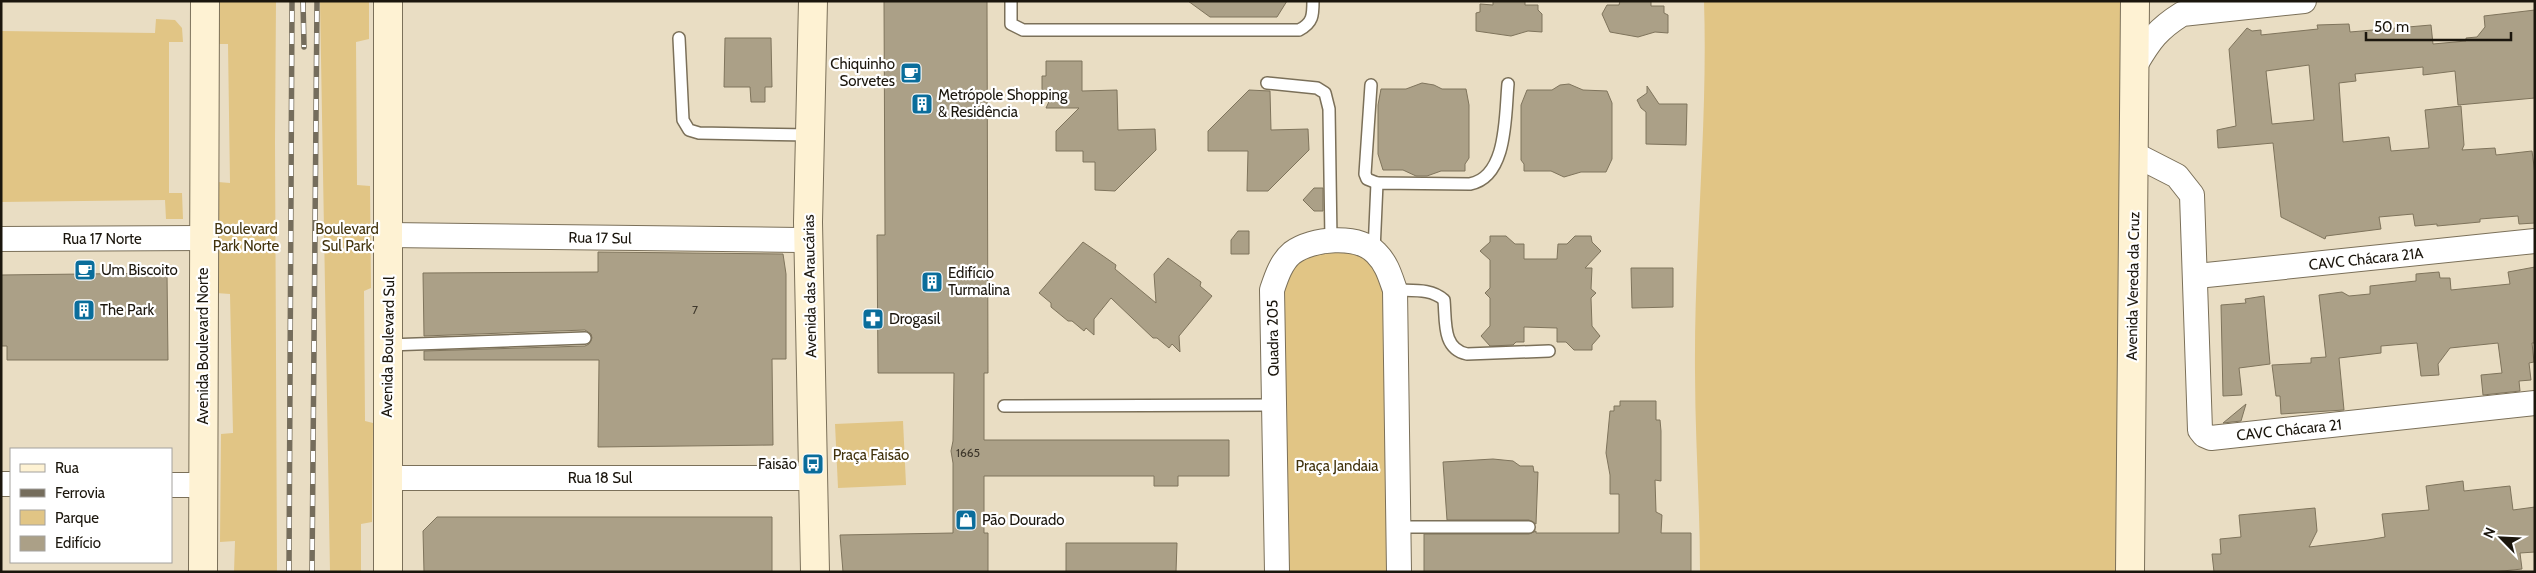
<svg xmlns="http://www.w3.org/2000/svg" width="2536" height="573" viewBox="0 0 2536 573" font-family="Cabin,sans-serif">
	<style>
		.green { fill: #e1c585 }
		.building { fill: #aba087; stroke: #7f745c; fill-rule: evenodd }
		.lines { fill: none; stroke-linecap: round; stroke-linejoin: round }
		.lane-casing { stroke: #7b7059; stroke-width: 14 }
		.street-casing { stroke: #7b7059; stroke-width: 26 }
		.secondary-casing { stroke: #7b7059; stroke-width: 30 }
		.lane { stroke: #fff; stroke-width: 11 }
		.street { stroke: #fff; stroke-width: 24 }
		.secondary { stroke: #fef2d3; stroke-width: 28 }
		.rail-casing { stroke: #756d5c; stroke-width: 5.5 }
		.rail { stroke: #fff; stroke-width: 4; stroke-dasharray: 11; stroke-linecap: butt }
		.labels { text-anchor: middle; stroke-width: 4.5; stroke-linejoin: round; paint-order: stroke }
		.number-label { font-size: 12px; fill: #3f382c }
		.poi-label { font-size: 15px; fill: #1b160d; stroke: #fff; text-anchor: start }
		.park-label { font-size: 15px; fill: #42330d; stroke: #fff }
		.street-label { font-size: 15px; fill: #1b160d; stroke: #fff }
	</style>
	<rect width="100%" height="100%" fill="#e9ddc3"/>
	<g class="green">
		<polygon points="216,1 276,1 275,142 277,572 234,572 235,541 220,542 221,434 233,433 230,294 216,293 218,182 230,183 228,44 215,44"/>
		<polygon points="320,1 369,1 369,39 356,42 357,185 370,186 371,288 364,291 365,421 373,423 372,522 361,524 361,572 330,572"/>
		<path d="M1704 1H2123L2117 572H1700C1700 505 1695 438 1695 371 1694 248 1708 125 1704 1Z"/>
		<polygon points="156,19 175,20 182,28 183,42 169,42 169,193 182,193 183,219 166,219 165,200 1,202 1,31 155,33"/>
		<polygon points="1317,241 1387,266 1399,572 1277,572 1278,271"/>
		<polygon points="903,421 906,485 838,488 835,424"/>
	</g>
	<g class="building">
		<polygon points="884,1 987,1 988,373 984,373 984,440 1229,440 1229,476 1178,476 1178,486 1154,486 1154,476 984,476 984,533 988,533 988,572 843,572 840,535 953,533 953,463 951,451 953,441 954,373 878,373 877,235 885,235"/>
		<polygon points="1188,1 1287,1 1277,17 1210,17"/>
		<polygon points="1493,1 1525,1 1525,5 1538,5 1538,10 1542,14 1542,32 1528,31 1511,36 1476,31 1476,13 1480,12 1480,4 1493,5"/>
		<polygon points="1620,1 1651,1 1651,6 1664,6 1664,13 1668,15 1668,33 1655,32 1638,37 1610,32 1602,14 1607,5 1619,5"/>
		<path d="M2535 10V98L2458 105 2455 71 2423 75V67L2355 74 2356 81 2339 83 2343 142 2389 137 2391 151 2429 148 2425 110 2461 106 2464 145 2462 150 2495 148 2496 155 2532 151 2535 174V223L2519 224 2518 216 2480 219V222L2448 225 2437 226V224L2415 226 2413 214 2379 217 2381 229 2326 236 2325 239 2281 217 2273 143 2218 148 2217 130 2236 126 2229 49 2247 28 2252 31 2261 30V35L2318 29 2317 25 2349 24 2350 32 2431 25 2433 44 2466 41V38L2477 37 2485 27 2484 16ZM2309 65 2314 120 2272 124 2266 71Z"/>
		<polygon points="725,38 771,38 772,87 765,87 765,102 751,102 750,87 724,87"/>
		<polygon points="1046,61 1082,61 1082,91 1117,90 1118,130 1155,129 1156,150 1115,191 1095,190 1095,162 1083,162 1083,151 1056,151 1056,131 1079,108 1046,108 1053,93 1042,93 1042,76 1046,76"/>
		<polygon points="1422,83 1434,85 1442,89 1466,89 1469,105 1469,158 1465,164 1465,171 1441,171 1427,176 1416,176 1403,170 1383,170 1378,154 1378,105 1381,89 1406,89"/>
		<polygon points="1569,84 1583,90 1607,91 1612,103 1612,159 1606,172 1581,172 1564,177 1551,171 1524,171 1524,164 1521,160 1521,105 1527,90 1552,90 1560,85"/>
		<polygon points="1647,86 1659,104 1687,104 1686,145 1646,144 1646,112 1641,108 1637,100 1647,93"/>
		<polygon points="1249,90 1270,91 1271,130 1308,129 1309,150 1268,191 1247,191 1248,151 1208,151 1208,131"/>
		<polygon points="1314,188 1323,188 1323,211 1314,211 1303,200"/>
		<polygon points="1238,231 1249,231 1249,254 1231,254 1231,240"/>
		<polygon points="1490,236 1506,236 1515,244 1524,244 1524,259 1557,259 1558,244 1567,244 1575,236 1591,236 1592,242 1601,251 1585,268 1592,268 1591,289 1596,293 1591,298 1592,326 1600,336 1592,345 1592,350 1574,350 1566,342 1557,342 1557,328 1524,327 1524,342 1516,342 1513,345 1490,346 1481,336 1490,326 1490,298 1485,293 1490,288 1490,260 1480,251 1490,242"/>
		<polygon points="1083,242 1116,265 1115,269 1156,303 1154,274 1168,258 1201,282 1200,286 1212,296 1179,336 1180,352 1172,344 1169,348 1157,338 1153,338 1111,298 1094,319 1094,335 1086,328 1084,331 1072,321 1068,321 1051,307 1051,303 1039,293"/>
		<polygon points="598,252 783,254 786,274 786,359 772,359 773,445 598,447 599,360 424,360 424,351 585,346 589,344 592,338 591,334 585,330 424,336 423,273 598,272"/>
		<polygon points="2535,267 2535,343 2532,343 2534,362 2529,363 2531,380 2519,381 2520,391 2483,395 2481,375 2502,373 2498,343 2450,348 2438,364 2439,375 2421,376 2417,343 2381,346 2381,353 2339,358 2344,410 2281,414 2280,396 2276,396 2272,365 2311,363 2311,358 2326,357 2319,295 2342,292 2349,296 2370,294 2370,286 2416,281 2416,274 2439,272 2440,278 2450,278 2451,290 2510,284 2508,272"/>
		<polygon points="1631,268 1673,268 1673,307 1632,308"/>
		<polygon points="167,273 168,360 7,360 7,346 1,346 1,275"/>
		<polygon points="2264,296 2270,364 2239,368 2242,395 2223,396 2221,305 2246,303 2245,299"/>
		<polygon points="1620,401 1656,401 1656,420 1660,420 1661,431 1661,481 1655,480 1656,512 1662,515 1661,533 1691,533 1691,572 1424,572 1424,534 1529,534 1536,531 1536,533 1619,533 1619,494 1610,494 1610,475 1606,453 1610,411 1614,411 1614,406 1620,406"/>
		<polygon points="2246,404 2241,421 2223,423"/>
		<polygon points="1493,459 1513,461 1520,466 1533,466 1534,472 1538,472 1536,524 1529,520 1447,520 1443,462"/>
		<polygon points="2463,481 2464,491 2510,486 2513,510 2535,507 2535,552 2520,553 2522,569 2493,572 2214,572 2212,554 2221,554 2220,539 2241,537 2239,515 2315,508 2317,531 2309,547 2368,540 2385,537 2382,514 2429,510 2426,486"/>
		<polygon points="437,517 772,517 772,572 424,572 423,531"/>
		<polygon points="1066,543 1177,543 1176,572 1066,572"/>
	</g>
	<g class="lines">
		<g class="lane-casing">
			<g id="lane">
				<path d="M1011 1V24L1023 30H1299C1313 23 1313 15 1313 1"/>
				<polyline points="679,38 683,120 689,130 699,133 810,135"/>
				<polyline points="1267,83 1317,88 1325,93 1329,109 1331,240"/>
				<polyline points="1371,85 1365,174 1367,179 1377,183"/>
				<path d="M1374 251 1377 183 1470 184C1508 177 1505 114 1508 84"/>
				<path d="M1395 290C1412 291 1431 288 1444 300 1446 321 1442 349 1467 354L1549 351"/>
				<polyline points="388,345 585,338"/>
				<polyline points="1004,406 1274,405"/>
				<polyline points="1399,527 1529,527"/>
			</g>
		</g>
		<g class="street-casing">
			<g id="street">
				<path d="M2136 64C2150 40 2158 29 2182 14L2304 1"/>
				<polyline points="2134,154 2177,176 2192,195 2200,430 2204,435 2211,438 2535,403"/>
				<polyline points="389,235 799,240 810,238"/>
				<polyline points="1,239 203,238"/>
				<polyline points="2197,276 2535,241"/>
				<polyline points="387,478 814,478"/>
				<polyline points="1,484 11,484"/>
				<polyline points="171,485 203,485"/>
				<path d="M1277 572 1272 290C1276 278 1281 262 1292 253 1312 238 1358 234 1376 253 1387 264 1390 276 1395 290L1399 572"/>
			</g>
		</g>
		<g class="secondary-casing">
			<g id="secondary">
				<polyline points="813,1 808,222 815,572"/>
				<polyline points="203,572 205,1"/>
				<polyline points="388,572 388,1"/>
				<polyline points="2130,572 2135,1"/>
			</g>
		</g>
		<use href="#lane" class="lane"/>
		<use href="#street" class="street"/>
		<use href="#secondary" class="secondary"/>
		<g class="rail-casing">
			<g id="rail">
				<polyline points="303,1 304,47"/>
				<polyline points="289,572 292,1"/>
				<polyline points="312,572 317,1"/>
			</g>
		</g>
		<use href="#rail" class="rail"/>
	</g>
	<defs>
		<g id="cafe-square" transform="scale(1.125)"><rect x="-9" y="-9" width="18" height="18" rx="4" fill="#0a6d9b" stroke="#fff"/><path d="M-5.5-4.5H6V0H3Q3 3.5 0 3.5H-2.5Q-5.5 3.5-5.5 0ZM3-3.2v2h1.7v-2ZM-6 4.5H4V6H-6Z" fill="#fff"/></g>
		<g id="building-square" transform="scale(1.125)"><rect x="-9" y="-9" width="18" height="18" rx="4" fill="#0a6d9b" stroke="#fff"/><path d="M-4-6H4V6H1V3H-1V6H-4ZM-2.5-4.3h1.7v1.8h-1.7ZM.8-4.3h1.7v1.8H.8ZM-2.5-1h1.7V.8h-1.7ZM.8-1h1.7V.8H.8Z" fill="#fff"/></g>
		<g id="pharmacy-square" transform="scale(1.125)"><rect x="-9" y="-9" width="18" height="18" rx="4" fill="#0a6d9b" stroke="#fff"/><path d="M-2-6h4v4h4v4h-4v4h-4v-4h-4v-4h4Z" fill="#fff"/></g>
		<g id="bus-square" transform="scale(1.125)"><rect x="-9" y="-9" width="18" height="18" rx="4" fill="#0a6d9b" stroke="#fff"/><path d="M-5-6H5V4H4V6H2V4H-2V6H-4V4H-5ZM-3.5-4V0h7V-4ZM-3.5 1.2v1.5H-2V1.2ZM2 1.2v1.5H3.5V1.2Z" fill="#fff"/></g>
		<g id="shop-square" transform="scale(1.125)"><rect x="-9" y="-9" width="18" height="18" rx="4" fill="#0a6d9b" stroke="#fff"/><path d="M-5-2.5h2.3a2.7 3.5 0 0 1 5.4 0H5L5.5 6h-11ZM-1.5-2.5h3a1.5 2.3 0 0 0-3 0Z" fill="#fff"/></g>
	</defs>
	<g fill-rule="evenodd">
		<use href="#cafe-square" x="911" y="73"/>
		<use href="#building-square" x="922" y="104"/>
		<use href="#cafe-square" x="85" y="270"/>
		<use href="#building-square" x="932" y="282"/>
		<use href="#building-square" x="84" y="310"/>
		<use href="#pharmacy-square" x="873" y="319"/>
		<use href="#bus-square" x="813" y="464"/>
		<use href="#shop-square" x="966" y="520"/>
	</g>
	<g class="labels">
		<g class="number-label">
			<text x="695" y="314">7</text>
			<text x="968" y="457">1665</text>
		</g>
		<g class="poi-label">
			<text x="895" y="69" text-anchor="end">Chiquinho<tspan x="895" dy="17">Sorvetes</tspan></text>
			<text x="938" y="100">Metrópole Shopping<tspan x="938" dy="17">&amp; Residência</tspan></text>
			<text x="101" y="275">Um Biscoito</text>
			<text x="948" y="278">Edifício<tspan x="948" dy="17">Turmalina</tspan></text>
			<text x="100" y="315">The Park</text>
			<text x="889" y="324">Drogasil</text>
			<text x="797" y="469" text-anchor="end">Faisão</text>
			<text x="982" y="525">Pão Dourado</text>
		</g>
		<g class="park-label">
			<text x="246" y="234">Boulevard<tspan x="246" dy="17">Park Norte</tspan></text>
			<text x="347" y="234">Boulevard<tspan x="347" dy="17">Sul Park</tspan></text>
			<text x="871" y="460">Praça Faisão</text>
			<text x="1337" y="471">Praça Jandaia</text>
		</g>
		<g class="street-label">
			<text transform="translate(600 238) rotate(1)" y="5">Rua 17 Sul</text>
			<text x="102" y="244">Rua 17 Norte</text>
			<text transform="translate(2366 259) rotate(-6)" y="5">CAVC Chácara 21A</text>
			<text transform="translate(810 286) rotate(-91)" y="5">Avenida das Araucárias</text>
			<text transform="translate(2133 286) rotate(-89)" y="5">Avenida Vereda da Cruz</text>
			<text transform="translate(1273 338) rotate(-91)" y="5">Quadra 205</text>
			<text transform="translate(203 346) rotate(-90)" y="5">Avenida Boulevard Norte</text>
			<text transform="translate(388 347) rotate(-89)" y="5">Avenida Boulevard Sul</text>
			<text transform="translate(2289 430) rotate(-6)" y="5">CAVC Chácara 21</text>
			<text x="600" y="483">Rua 18 Sul</text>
		</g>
	</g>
	<rect width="2536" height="573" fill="none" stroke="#1b160d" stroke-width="5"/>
	<rect x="10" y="448" width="162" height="115" fill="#ffffff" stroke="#a4a29e"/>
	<rect x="20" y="464" width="25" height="8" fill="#fef2d3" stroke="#a4a29e"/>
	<text x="55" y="473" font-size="15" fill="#1b160d">Rua</text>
	<rect x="20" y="489" width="25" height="8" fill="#756d5c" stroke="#a4a29e"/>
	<text x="55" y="498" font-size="15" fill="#1b160d">Ferrovia</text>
	<rect x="20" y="510" width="25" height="15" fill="#e1c585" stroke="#a4a29e"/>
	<text x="55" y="523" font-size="15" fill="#1b160d">Parque</text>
	<rect x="20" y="536" width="25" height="15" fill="#aba087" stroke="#a4a29e"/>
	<text x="55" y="548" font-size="15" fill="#1b160d">Edifício</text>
	<g transform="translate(2501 538) rotate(294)" stroke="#ffffff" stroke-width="4" paint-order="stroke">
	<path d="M0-4L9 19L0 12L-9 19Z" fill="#1b160d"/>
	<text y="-8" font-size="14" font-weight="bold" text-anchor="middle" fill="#1b160d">N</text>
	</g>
	<path d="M2366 32v8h145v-8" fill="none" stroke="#1b160d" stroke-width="2.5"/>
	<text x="2374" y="32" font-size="15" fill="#1b160d" stroke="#ffffff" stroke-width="4" paint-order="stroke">50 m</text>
</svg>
